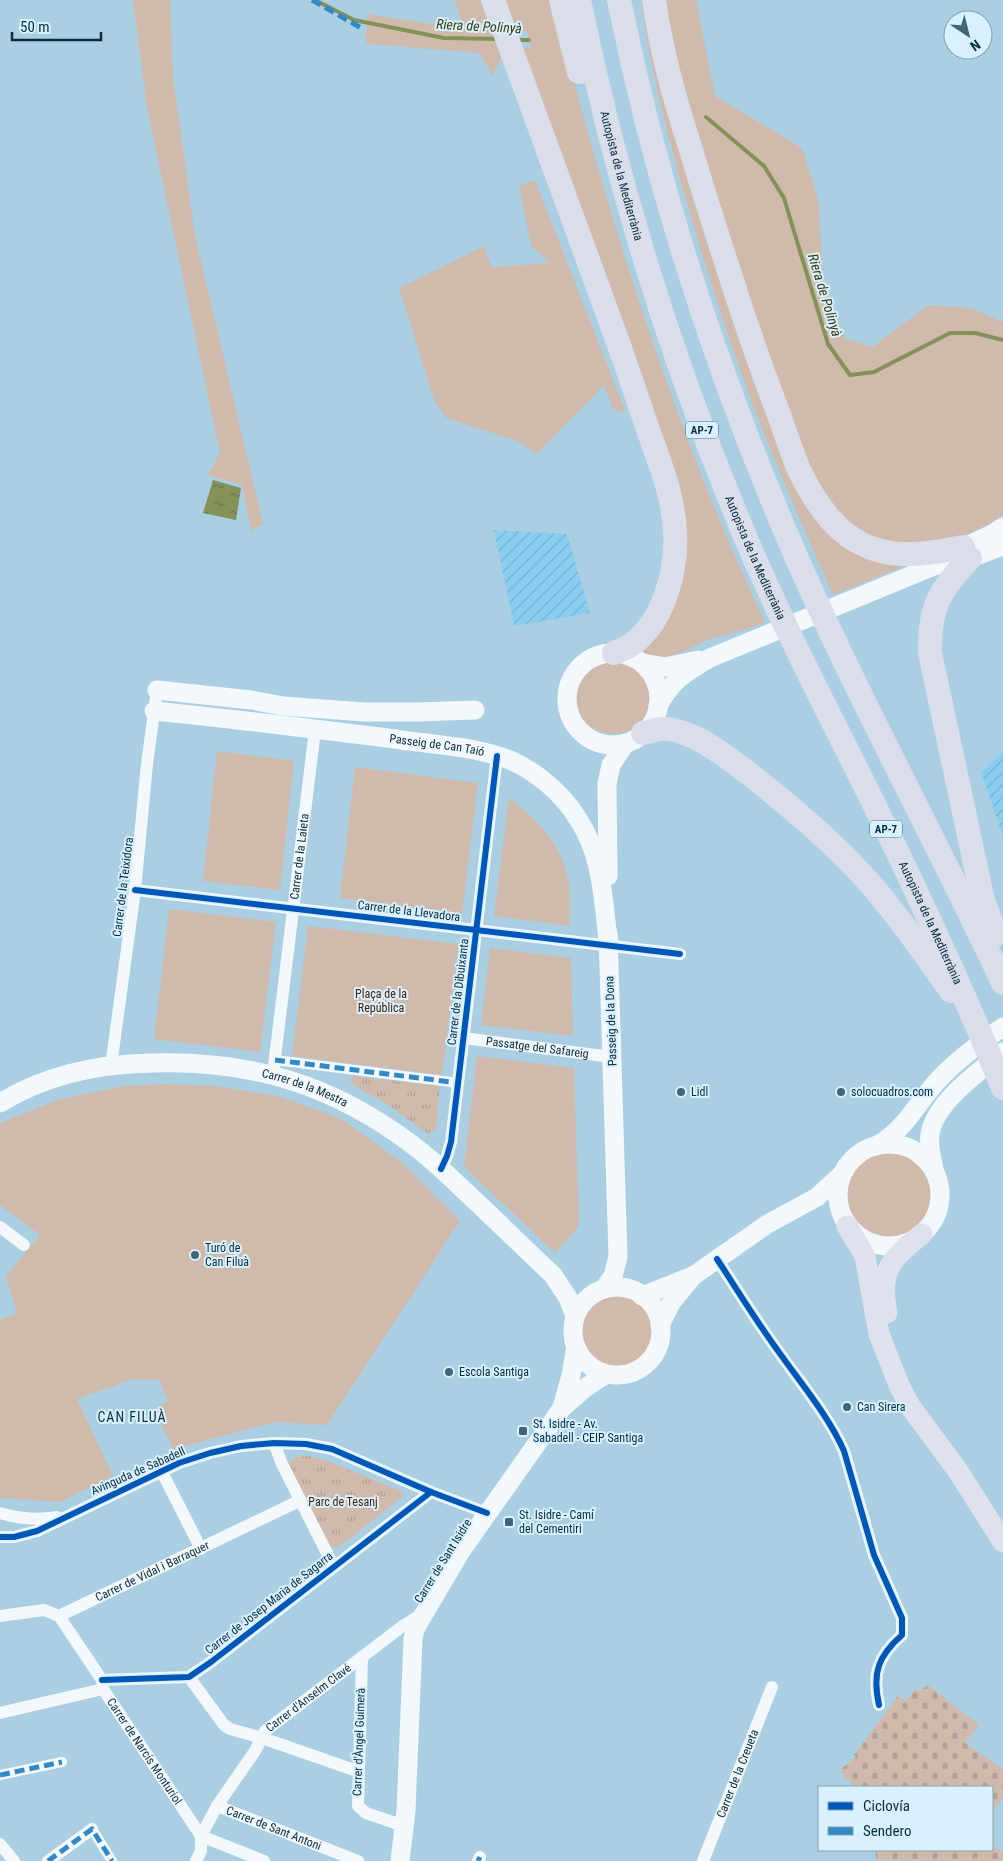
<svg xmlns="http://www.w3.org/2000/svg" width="1003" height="1861" viewBox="0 0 1003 1861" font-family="'Roboto Condensed',sans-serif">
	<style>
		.industrial { fill: url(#industrial-furrows) }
		.green { fill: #d0baac }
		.cemetery { fill: url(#cemetery-stones) }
		.park { fill: url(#park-tufts) }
		.water { fill: url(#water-ripples) }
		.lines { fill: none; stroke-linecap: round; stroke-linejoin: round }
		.stream { stroke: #849158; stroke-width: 4 }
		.pedestrian { stroke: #f2f8fb; stroke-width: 10 }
		.minor { stroke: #f2f8fb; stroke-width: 12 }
		.secondary { stroke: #f2f8fb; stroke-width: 19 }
		.trunk { stroke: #dfe2ed; stroke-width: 21 }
		.motorway { stroke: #daddea; stroke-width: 24 }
		.quiet { stroke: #318ac7; stroke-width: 5; stroke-dasharray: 10 5; stroke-linecap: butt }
		.cycleway-casing { stroke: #d9f1fe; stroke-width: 9 }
		.cycleway { stroke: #0057b8; stroke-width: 6 }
		.poi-dot { fill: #3f6577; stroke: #d9f1fe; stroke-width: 2 }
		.labels { text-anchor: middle; stroke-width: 4; stroke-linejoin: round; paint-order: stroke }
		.shield { fill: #d9f1fe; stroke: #456777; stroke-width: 1 }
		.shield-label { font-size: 11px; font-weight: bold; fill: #062c3d }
		.street-label { font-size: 12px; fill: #062c3d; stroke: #d9f1fe }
		.park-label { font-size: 12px; fill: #462108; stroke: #d9f1fe }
		.poi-label { font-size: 12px; fill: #062c3d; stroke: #d9f1fe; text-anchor: start }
		.water-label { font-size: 14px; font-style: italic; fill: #3a3c0c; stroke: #d9f1fe }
		.neighbourhood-label { font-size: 14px; letter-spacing: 1px; fill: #062c3d; stroke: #d9f1fe }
	</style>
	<defs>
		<pattern id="industrial-furrows" width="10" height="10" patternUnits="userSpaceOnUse" patternTransform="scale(1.25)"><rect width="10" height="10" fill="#89cef0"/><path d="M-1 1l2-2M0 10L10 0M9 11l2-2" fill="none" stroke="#75b1cf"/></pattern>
		<pattern id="cemetery-stones" width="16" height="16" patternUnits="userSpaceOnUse" patternTransform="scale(1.25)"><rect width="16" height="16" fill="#d0baac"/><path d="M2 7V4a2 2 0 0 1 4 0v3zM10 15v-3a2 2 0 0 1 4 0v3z" fill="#b1a095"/></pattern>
		<pattern id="park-tufts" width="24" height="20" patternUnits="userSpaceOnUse" patternTransform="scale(1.25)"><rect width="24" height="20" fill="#d0baac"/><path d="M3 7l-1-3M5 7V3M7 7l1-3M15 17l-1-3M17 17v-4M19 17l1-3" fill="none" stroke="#b1a095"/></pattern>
		<pattern id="water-ripples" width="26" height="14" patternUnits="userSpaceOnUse" patternTransform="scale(1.25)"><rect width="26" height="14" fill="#849158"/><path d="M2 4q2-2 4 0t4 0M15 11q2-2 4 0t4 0" fill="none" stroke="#6a774a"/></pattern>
	</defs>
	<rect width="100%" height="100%" fill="#aacfe2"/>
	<g class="industrial">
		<polygon points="494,530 567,534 590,613 514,626"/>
		<polygon points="1003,751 1003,836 981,772"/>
	</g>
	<g class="green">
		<polygon points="133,0 170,0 173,77 195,236 263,524 251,531 242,485 208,475 220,453 147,108"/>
		<polygon points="455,0 484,0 501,58 493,76 479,53 369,44 366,42 367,14 464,29"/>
		<path d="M500 0H554C574 85 597 168 623 251 663 378 708 502 765 622 748 630 731 633 713 638 697 643 680 656 663 657 655 657 648 654 640 651L680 563 519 50 531 47 527 31H512Z"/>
		<path d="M641 0H649L809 501 916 561 833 595C805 531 776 466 751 400 729 340 709 279 691 217 670 146 651 74 641 0Z"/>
		<polygon points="664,0 696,0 715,96 802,148 818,198 824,288 846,339 873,347 928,305 971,308 1003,322 1003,514 993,522 972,532 950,539 903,545 878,540 855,528 837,512 811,470 784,403 687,104"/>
		<polygon points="535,180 626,413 613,409 604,385 537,454 517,441 446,418 434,400 399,288 484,246 491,267 550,263 531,246 519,186"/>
		<circle cx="613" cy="697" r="37"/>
		<polygon points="217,751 294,761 280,890 203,881"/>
		<polygon points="355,767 478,783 462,913 340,898"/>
		<path d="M509 797C536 820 562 842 568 880 571 894 569 911 570 926L494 916Z"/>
		<polygon points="169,909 276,922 260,1052 154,1039"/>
		<polygon points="308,926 458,944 442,1075 292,1056"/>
		<polygon points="490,948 571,958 573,1036 481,1025"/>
		<polygon points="477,1056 574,1068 579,1226 555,1253 464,1167"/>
		<polygon points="166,1084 216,1086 278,1096 342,1119 401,1162 460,1221 327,1425 276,1422 173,1449 154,1409 168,1401 159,1380 133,1379 77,1399 113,1476 60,1502 0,1498 0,1320 17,1313 6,1276 40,1235 0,1205 0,1123 57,1100 123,1086"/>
		<circle cx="889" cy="1194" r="51"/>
		<circle cx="617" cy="1331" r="44"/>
	</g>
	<g class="cemetery">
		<polygon points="928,1685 979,1725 965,1743 1003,1769 1003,1798 992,1813 992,1787 852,1787 849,1778 845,1780 841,1769 856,1757 854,1755 898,1696 905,1700 908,1698 915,1689 919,1691"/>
		<polygon points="992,1845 1003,1853 1003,1861 874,1860 877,1859 874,1850 992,1850"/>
	</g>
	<g class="park">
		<polygon points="352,1076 440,1086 436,1130 428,1134 386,1103 356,1087 350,1081"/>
		<polygon points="309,1456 328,1461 403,1492 402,1497 348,1540 335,1548 329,1545 288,1463 296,1457"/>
	</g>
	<polygon class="water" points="213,480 241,488 236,520 203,513"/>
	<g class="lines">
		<g class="stream">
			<polyline points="315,0 354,20 444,38 499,39"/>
			<polyline points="516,40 529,40"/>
			<polyline points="706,117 764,166 784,198 828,344 850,375 874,372 950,333 975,333 1003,340"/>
		</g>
		<g class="pedestrian">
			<polyline points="275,1060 459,1083"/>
			<polyline points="0,1775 62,1762"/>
			<polyline points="92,1829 112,1861"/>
		</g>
		<g class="minor">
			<polyline points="135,890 680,954"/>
			<path id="s1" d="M463 1038 612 1057"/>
			<polyline points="111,1066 135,890 147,764 157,690"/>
			<path id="s2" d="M273 1074 315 730"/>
			<polyline points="441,1169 447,1156 451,1142 497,756"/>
			<polyline points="0,1227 24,1245"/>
			<path d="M717 1259C738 1291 758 1324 781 1355 803 1386 829 1417 844 1451L874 1555 902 1618V1635C878 1656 872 1673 879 1705"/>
			<polyline points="274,1443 282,1464 334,1567"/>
			<polyline points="162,1472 201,1549"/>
			<path d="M0 1513C19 1519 38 1520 57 1517"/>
			<polyline points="0,1537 14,1537 37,1531 179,1463 210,1453 241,1446 274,1443 306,1444 332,1449 431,1492 487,1513"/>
			<path id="s3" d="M0 1616 44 1610 59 1616 299 1501"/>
			<path id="s4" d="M59 1616 102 1680 103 1689 201 1836"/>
			<polyline points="362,1657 358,1806 366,1813 404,1826"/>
			<polyline points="189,1677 224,1725 230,1729 262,1738 357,1771"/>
			<polyline points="102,1680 189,1677 211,1662 431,1492"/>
			<polyline points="0,1713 103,1689"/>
			<path id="s5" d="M217 1806 358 1861"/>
			<polyline points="201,1836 264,1861"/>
			<polyline points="0,1844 14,1861"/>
			<polyline points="48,1861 92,1829"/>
			<path id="s6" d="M196 1861 201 1851V1836L217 1806 255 1751 265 1731 404 1625 422 1614"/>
			<polyline points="478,1861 480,1857"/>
			<path id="s7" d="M703 1861 772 1687"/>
		</g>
		<g class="secondary">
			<polyline points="962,548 992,534 1003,527"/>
			<circle cx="613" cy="699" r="46"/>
			<polyline points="643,663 665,667 698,660"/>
			<polyline points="157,690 251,700 283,706 364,712 418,712 475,710"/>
			<path d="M658 706C673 679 685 673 710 658L934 566 970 558 1003 546"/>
			<path id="s8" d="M154 711C235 719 315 729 395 739 433 745 474 746 510 760 537 772 563 794 578 819 603 856 603 903 609 946"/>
			<polyline points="608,876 607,784 611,765 625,744"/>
			<path id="s9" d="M0 1103C45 1075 100 1064 152 1063 252 1060 334 1085 414 1146 434 1161 452 1179 470 1196 498 1222 525 1249 553 1275L568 1298 575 1316"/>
			<circle cx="889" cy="1195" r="51"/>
			<path d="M878 1145C908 1127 917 1102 940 1078 959 1058 981 1042 1003 1027"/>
			<path d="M934 1169C932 1158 928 1145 930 1134 935 1102 979 1072 1003 1052"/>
			<circle cx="617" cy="1331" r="44"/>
			<polyline points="604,1289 613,1276 618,1257 608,934"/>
			<polyline points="642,1296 690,1277"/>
			<polyline points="660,1325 671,1303 693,1276 766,1225 817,1197 841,1175"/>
			<polyline points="562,1408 571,1375 576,1347"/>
			<polyline points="400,1861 406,1811 413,1639 415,1629 461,1551 562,1408 585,1388 606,1374"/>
		</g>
		<g class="trunk">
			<polyline points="847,1226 865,1256 879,1334 899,1385 910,1406 958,1471 1003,1542"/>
			<path d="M887 1313C878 1271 891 1259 922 1234"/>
		</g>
		<g class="motorway">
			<path d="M493 0C535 115 577 230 619 345 630 376 640 407 651 438 662 469 674 499 675 533 677 570 664 622 631 645 626 648 620 650 614 653"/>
			<polyline points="561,0 579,72"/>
			<path id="s10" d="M579 0C618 191 676 376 753 555 786 631 824 704 861 778 912 880 960 983 1003 1088"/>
			<path d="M619 0C657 188 716 371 792 547 856 695 935 837 1003 983"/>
			<path d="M654 0C661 52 675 101 691 150 702 187 714 225 726 262 742 313 760 365 779 415 786 434 792 454 800 472 810 492 824 515 841 530 878 562 919 556 963 547"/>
			<path d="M970 558C939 591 929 607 930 653L983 901 996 934"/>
			<path d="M643 733C652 731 660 728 669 729 699 734 725 756 748 773 793 808 837 845 874 888 902 921 926 956 951 991"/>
		</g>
		<g class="quiet">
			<polyline points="312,0 363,29"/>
			<polyline points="275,1060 459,1083"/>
			<polyline points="0,1775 62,1762"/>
			<polyline points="48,1861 92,1829 112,1861"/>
			<polyline points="478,1861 480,1857"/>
		</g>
		<g class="cycleway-casing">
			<g id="cycleway">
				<polyline points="135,890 680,954"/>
				<polyline points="441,1169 447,1156 451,1142 497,756"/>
				<path d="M717 1259C738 1291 758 1324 781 1355 803 1386 829 1417 844 1451L874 1555 902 1618V1635C878 1656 872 1673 879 1705"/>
				<polyline points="0,1537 14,1537 37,1531 179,1463 210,1453 241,1446 274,1443 306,1444 332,1449 431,1492 487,1513"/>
				<polyline points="102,1680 189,1677 211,1662 431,1492"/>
			</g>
		</g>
		<use href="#cycleway" class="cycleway"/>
	</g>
	<g class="poi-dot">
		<circle cx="681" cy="1092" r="5"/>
		<circle cx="841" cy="1092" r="5"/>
		<circle cx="195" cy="1255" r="5"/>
		<circle cx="449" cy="1372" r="5"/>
		<circle cx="847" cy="1407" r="5"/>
		<rect x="518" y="1426" width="10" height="10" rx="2.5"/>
		<rect x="504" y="1517" width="10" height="10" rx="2.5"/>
	</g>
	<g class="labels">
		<g class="shield">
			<rect x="686" y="421.5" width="32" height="17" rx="4"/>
			<rect x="870" y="820.5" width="32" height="17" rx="4"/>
		</g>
		<g class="shield-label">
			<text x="702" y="434">AP-7</text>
			<text x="886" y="833">AP-7</text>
		</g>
		<g class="street-label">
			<text dy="4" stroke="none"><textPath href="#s10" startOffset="181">Autopista de la Mediterrània</textPath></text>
			<text dy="4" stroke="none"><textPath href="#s10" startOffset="586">Autopista de la Mediterrània</textPath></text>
			<text dy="4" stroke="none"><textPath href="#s8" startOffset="285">Passeig de Can Taió</textPath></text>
			<text dy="4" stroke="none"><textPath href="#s2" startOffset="219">Carrer de la Laieta</textPath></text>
			<text transform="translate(123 887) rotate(-83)" y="4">Carrer de la Teixidora</text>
			<text transform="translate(409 911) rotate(7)" y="4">Carrer de la Llevadora</text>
			<text dy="4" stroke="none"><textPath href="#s10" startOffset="991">Autopista de la Mediterrània</textPath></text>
			<text transform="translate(458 992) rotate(-83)" y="4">Carrer de la Dibuixanta</text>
			<text transform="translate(611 1021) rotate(-92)" y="4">Passeig de la Dona</text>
			<text dy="4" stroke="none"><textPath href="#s1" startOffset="75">Passatge del Safareig</textPath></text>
			<text dy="4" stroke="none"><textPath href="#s9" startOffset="315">Carrer de la Mestra</textPath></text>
			<text transform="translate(138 1471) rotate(-24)" y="4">Avinguda de Sabadell</text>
			<text transform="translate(443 1561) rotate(-58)" y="4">Carrer de Sant Isidre</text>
			<text dy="4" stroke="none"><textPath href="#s3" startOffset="164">Carrer de Vidal i Barraquer</textPath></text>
			<text transform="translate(269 1603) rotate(-38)" y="4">Carrer de Josep Maria de Sagarra</text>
			<text dy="4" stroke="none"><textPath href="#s6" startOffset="204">Carrer d'Anselm Clavé</textPath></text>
			<text transform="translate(359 1742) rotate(-88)" y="4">Carrer d'Àngel Guimerà</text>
			<text dy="4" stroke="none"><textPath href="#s4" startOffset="161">Carrer de Narcís Monturiol</textPath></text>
			<text dy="4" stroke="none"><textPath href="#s7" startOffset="94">Carrer de la Creueta</textPath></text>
			<text dy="4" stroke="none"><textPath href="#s5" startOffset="61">Carrer de Sant Antoni</textPath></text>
		</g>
		<g class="park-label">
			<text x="381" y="998">Plaça de la<tspan x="381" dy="14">República</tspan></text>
			<text x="343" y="1506">Parc de Tesanj</text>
		</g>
		<g class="poi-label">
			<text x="691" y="1096">Lidl</text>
			<text x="851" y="1096">solocuadros.com</text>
			<text x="205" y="1252">Turó de<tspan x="205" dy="14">Can Filuà</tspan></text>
			<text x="459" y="1376">Escola Santiga</text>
			<text x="857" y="1411">Can Sirera</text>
			<text x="533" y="1428">St. Isidre - Av.<tspan x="533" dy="14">Sabadell - CEIP Santiga</tspan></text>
			<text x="519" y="1519">St. Isidre - Camí<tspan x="519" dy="14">del Cementiri</tspan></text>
		</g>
		<g class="water-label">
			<text transform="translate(479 26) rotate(3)" y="5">Riera de Polinyà</text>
			<text transform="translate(825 295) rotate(73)" y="5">Riera de Polinyà</text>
		</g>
		<g class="neighbourhood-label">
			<text x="132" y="1422">CAN FILUÀ</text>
		</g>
	</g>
	<rect x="818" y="1786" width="175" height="65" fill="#d9f1fe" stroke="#85a2b1"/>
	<rect x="828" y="1802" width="25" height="8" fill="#0057b8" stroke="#85a2b1"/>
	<text x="863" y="1811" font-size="15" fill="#062c3d">Ciclovía</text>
	<rect x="828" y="1827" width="25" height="8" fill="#318ac7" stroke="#85a2b1"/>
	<text x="863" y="1836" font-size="15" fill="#062c3d">Sendero</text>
	<g transform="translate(968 35) rotate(145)"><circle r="24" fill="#d9f1fe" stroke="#85a2b1"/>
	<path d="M0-4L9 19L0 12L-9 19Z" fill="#3f6577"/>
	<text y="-8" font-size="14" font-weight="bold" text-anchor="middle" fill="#062c3d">N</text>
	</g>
	<path d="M12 32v8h89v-8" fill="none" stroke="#062c3d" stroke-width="2.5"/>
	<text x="20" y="32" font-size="15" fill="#062c3d" stroke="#d9f1fe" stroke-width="4" paint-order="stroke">50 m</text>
</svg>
